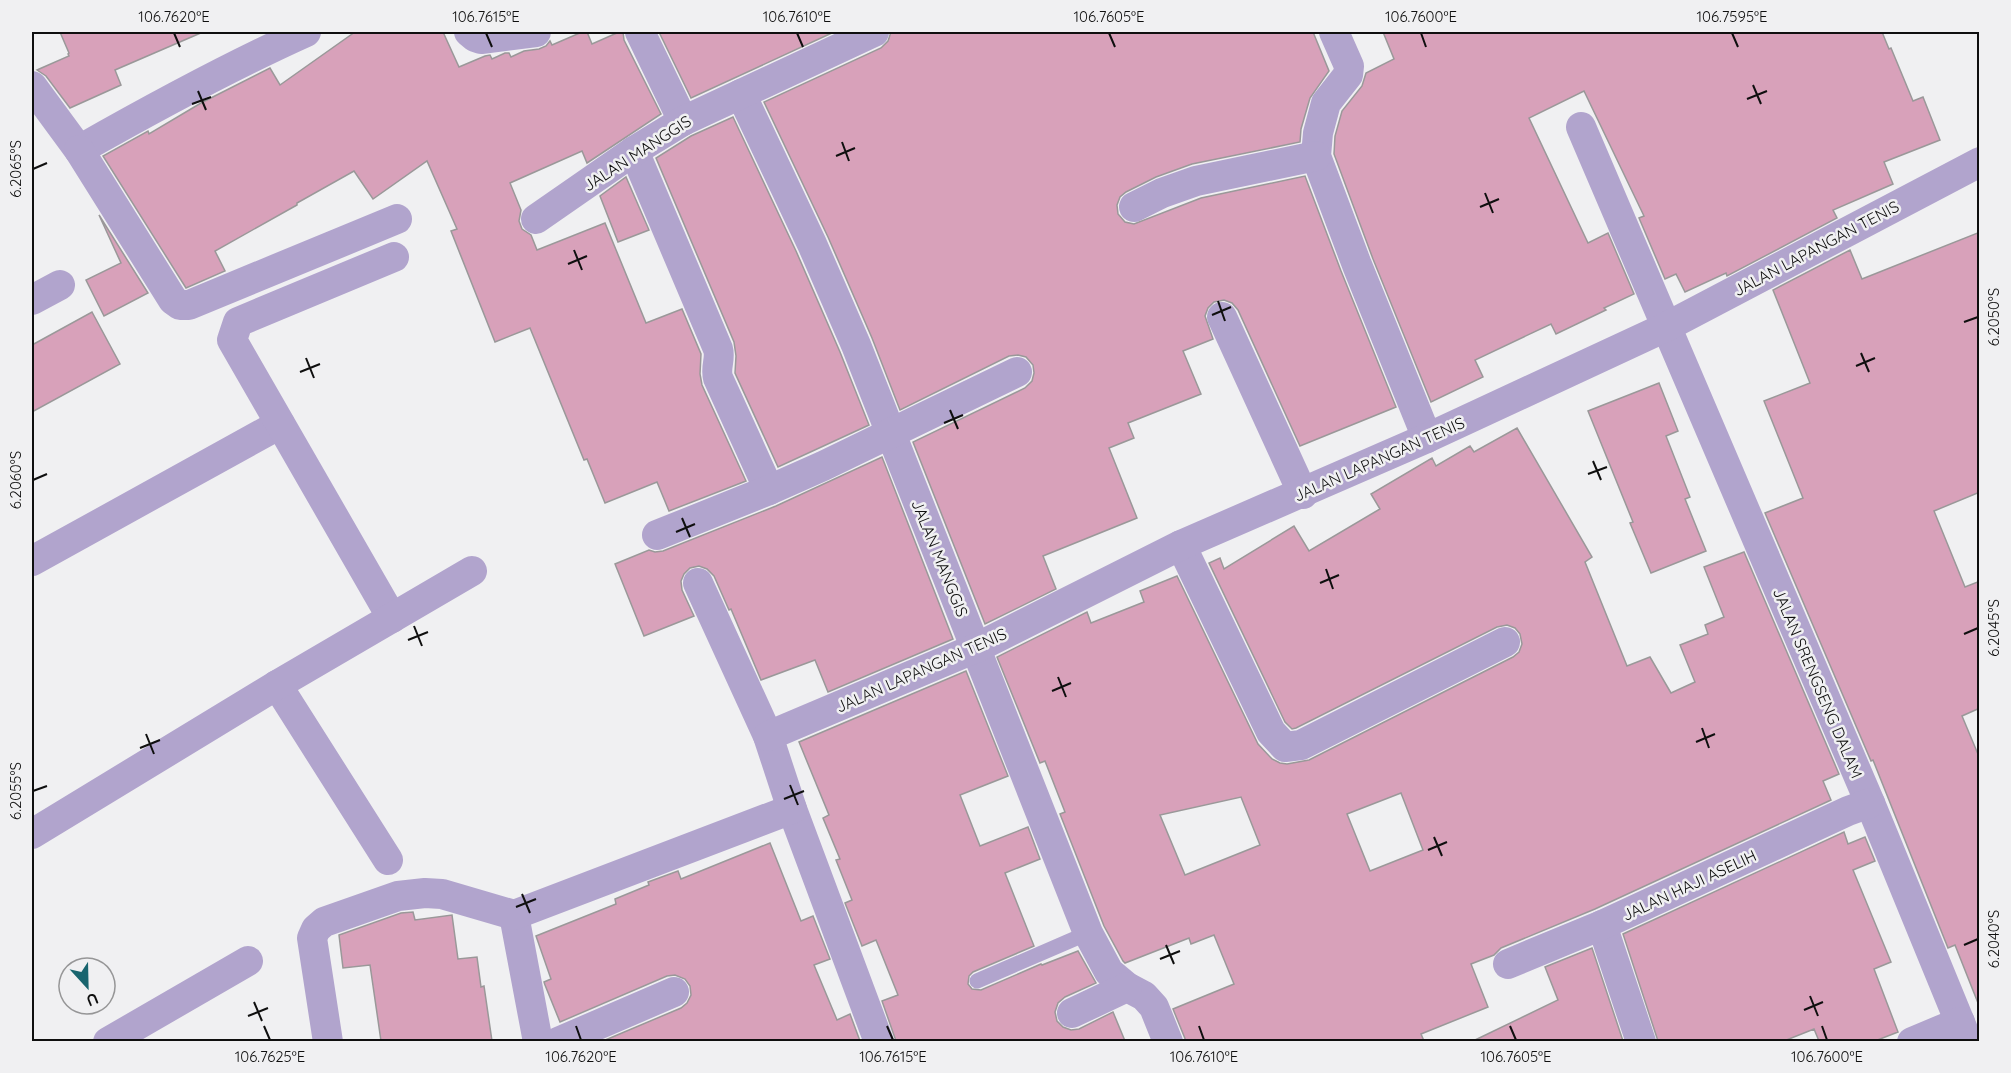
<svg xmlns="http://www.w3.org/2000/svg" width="2011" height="1073" viewBox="0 0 2011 1073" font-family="Quicksand,sans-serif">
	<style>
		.building { fill: #d8a1ba; stroke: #9a9899; stroke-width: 1.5; fill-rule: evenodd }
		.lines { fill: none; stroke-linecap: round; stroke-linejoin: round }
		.lane { stroke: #b1a4cd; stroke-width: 15 }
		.street { stroke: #b1a4cd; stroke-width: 30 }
		.ticks { fill: none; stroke: #0f0f0f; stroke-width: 2 }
		.labels { text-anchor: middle; stroke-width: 5; stroke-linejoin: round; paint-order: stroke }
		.street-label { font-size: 16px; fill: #0f0f0f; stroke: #f0f0f2 }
		.neatline { fill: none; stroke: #0f0f0f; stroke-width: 2 }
		.ticks-label { font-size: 15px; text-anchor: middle; fill: #0f0f0f }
	</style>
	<rect width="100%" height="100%" fill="#f0f0f2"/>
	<g class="building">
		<polygon points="60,32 203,32 115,70 121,85 70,108 46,76 37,70 69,56 68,54 69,53"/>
		<polygon points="355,32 443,32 459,67 485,56 490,55 492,59 505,53 509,53 511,57 524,51 539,49 546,46 550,41 552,45 582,32 587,32 592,44 619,32 623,32 624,40 661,114 587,163 582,151 510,183 521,210 519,221 522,229 531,235 537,250 605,223 646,323 682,309 701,354 700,374 702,385 746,481 669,511 657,482 605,503 587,459 584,460 530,328 495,342 451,231 457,229 427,161 373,199 354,171 297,203 297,205 215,251 225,271 186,288 103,156 148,131 149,134 201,103 270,68 280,85"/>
		<polygon points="659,32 834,32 691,98"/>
		<polygon points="891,32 1313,32 1329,71 1310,98 1301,129 1300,142 1192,164 1156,177 1126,192 1120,197 1117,205 1118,214 1125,222 1134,224 1201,198 1305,176 1341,271 1396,407 1300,446 1238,310 1232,303 1224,300 1214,302 1208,308 1205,316 1213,339 1183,351 1201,394 1128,423 1134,438 1109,448 1137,518 1043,556 1056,589 985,624 913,442 1025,388 1032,381 1034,373 1033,365 1026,357 1018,355 1009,356 900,410 872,338 828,237 764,102 881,48 888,41"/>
		<polygon points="1383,32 1882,32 1889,49 1891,48 1913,101 1923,97 1940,140 1884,162 1893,184 1833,210 1837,218 1727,276 1726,273 1685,292 1676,274 1665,279 1639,218 1644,216 1584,91 1529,118 1588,243 1608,233 1634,294 1604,308 1606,310 1556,334 1551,324 1475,360 1483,377 1431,402 1373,259 1334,154 1335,136 1342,111 1362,86 1366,73 1394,59"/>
		<polygon points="733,117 796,251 840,352 869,425 778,467 735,373 736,356 734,342 656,158 691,136"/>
		<polygon points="626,177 649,230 618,242 600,196"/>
		<polygon points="99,215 148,293 104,316 86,280 121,263"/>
		<polygon points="1980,232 1980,492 1934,511 1965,587 1980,581 1980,708 1962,716 1980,759 1978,1003 1955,945 1948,948 1873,760 1871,761 1765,513 1803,498 1764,401 1810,383 1773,290 1850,250 1862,279"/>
		<polygon points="92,312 120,364 32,412 32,345"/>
		<polygon points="1659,383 1678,431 1666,436 1690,497 1685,499 1706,551 1651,573 1630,523 1633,522 1588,411"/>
		<path d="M1517 428 1592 557 1585 562 1627 666 1650 657 1671 693 1695 682 1680 645 1708 634 1705 625 1724 617 1704 567 1744 552 1839 774 1823 781 1831 800 1595 909 1501 948 1494 955 1471 964 1488 1007 1421 1034 1424 1041H1186L1173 1009 1234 984 1214 935 1191 944 1189 938 1125 963 1123 961 1104 926 1060 814 1065 812 1045 761 1040 763 997 657 1087 612 1091 623 1144 602 1140 591 1177 576 1258 744 1272 759 1280 763 1287 764 1309 760 1513 657 1519 652 1522 644 1520 634 1515 628 1507 625 1497 627 1296 728 1292 729 1285 722 1209 563 1220 558 1224 569 1294 526 1309 551 1380 509 1371 494 1432 458 1436 466 1470 446 1474 452ZM1401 793 1423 850 1370 871 1347 814ZM1241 797 1260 845 1185 875 1160 815Z"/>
		<polygon points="882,457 953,639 828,692 815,660 761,680 731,609 729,610 714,576 707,569 699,566 690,568 684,574 681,581 682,590 694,616 644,636 615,564 649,550 655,552 663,551 776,506"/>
		<polygon points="966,671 1008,776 960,795 980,846 1028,827 1040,859 1005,873 1034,946 973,972 969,976 968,984 972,989 981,990 1041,964 1042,965 1078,951 1096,983 1065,997 1058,1003 1055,1012 1057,1021 1063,1027 1071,1030 1079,1029 1113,1012 1125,1041 896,1041 882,1001 898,995 876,940 862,946 845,903 852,900 836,860 840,859 823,818 829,815 799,742"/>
		<polygon points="1844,832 1848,844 1865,837 1875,861 1853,870 1891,962 1874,969 1898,1032 1875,1041 1819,1041 1814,1029 1784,1041 1658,1041 1623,934"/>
		<polygon points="770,843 801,921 813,916 830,959 814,965 837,1020 850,1014 860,1041 603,1041 681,1008 687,1003 691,995 690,986 685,979 675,975 667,976 560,1022 545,985 544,982 551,979 536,936 616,904 615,899 649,885 648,882 678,871 681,879"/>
		<polygon points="413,912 415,920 452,915 458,959 477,957 481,987 484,986 492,1041 381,1041 370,965 343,968 339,935 401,913"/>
		<polygon points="1592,948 1623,1041 1473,1041 1558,1000 1545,967"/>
	</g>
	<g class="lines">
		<polyline class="lane" points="977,981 1088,933"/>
		<g class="street">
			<polyline points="469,32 475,37 481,39 536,32"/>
			<polyline points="640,32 683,121"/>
			<polyline points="1334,32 1349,66 1348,75 1326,103 1318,133 1316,156 1357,265 1427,438"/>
			<path d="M32 86 79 150C153 108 228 67 306 32"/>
			<polyline points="741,94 812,244 856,345 1088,933 1109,972 1127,987 1144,996 1154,1007 1168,1042"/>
			<polyline points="1581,127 1870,803 1968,1042"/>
			<polyline points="79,150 173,300 180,305 189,305 397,219"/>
			<path d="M634 151 718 349C721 359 715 367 718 378L769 490"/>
			<polyline points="1134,207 1162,193 1196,181 1316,156"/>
			<polyline points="536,219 634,151 683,121 874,32"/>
			<polyline points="32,300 60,285"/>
			<polyline points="1222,317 1303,494"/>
			<polyline points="657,535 769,490 823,466 1017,372"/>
			<polyline points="1181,545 1271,732 1285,747 1301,745 1505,642"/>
			<polyline points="32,561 280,424"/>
			<polyline points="698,583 768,736 792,809 879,1042"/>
			<polyline points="392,618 232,340 238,322 394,257"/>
			<polyline points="277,685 388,860"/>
			<polyline points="768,736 976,648 1181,545 1427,438 1666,327 1980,162"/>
			<polyline points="32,834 277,685 472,571"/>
			<polyline points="514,915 538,1042"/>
			<polyline points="1602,925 1641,1042"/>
			<polyline points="1508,964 1602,925 1848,811 1870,803"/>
			<polyline points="1072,1013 1127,987"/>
			<polyline points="108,1042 248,961"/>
			<polyline points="328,1042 312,938 316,929 324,922 398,896 425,893 442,894 514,915 792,809"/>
			<polyline points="558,1042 674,992"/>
			<polyline points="1912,1042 1960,1022"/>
		</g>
	</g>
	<path class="ticks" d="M174 33 180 47M486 33 492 47M797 33 803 47M1109 33 1115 47M1421 33 1426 47M1732 33 1738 47M1753 85 1761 104M198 91 206 110M1747 99 1767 91M192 104 211 97M842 142 849 161M836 156 855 148M33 169 47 163M1485 193 1493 213M1480 207 1499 199M574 250 582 270M568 264 587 256M1218 301 1225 321M1212 315 1231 307M1964 322 1978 317M1861 353 1869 372M306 358 314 378M1856 366 1875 358M300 372 320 364M950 410 958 429M944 423 963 415M1593 461 1601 480M1588 474 1607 467M33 480 47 474M682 518 690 537M676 532 695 524M1326 569 1333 589M1320 583 1339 575M414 626 422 646M1964 634 1978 628M408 640 428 632M1058 677 1066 697M1052 691 1071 683M1702 728 1709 748M146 734 154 754M1696 742 1715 734M140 748 160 740M790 785 798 805M33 791 47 786M784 799 804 791M1434 837 1442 856M1428 850 1447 842M522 894 530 913M516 907 536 899M1166 945 1174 964M1964 945 1978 939M1160 959 1180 951M1810 996 1818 1016M254 1002 262 1021M1804 1010 1823 1002M248 1016 268 1008M264 1026 270 1040M576 1026 581 1040M887 1026 893 1040M1199 1026 1204 1040M1510 1026 1516 1040M1822 1026 1827 1040"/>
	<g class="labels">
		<g class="street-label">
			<text transform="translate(637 153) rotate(-33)" y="6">JALAN MANGGIS</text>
			<text transform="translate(1816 248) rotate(-28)" y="6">JALAN LAPANGAN TENIS</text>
			<text transform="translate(1379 459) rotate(-24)" y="6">JALAN LAPANGAN TENIS</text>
			<text transform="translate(940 558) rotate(68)" y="6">JALAN MANGGIS</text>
			<text transform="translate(921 670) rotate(-24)" y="6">JALAN LAPANGAN TENIS</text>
			<text transform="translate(1818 683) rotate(67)" y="6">JALAN SRENGSENG DALAM</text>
			<text transform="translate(1689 885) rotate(-25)" y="6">JALAN HAJI ASELIH</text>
		</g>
	</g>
	<rect width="2011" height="1073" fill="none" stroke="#f0f0f2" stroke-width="66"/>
	<g transform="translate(87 986) rotate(158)"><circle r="28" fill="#f0f0f2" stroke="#969697" stroke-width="1.5"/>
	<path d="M0-4.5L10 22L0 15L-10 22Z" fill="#19656f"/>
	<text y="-9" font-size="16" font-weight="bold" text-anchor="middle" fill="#0f0f0f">U</text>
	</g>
	<rect x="33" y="33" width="1945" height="1007" class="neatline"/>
	<g class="ticks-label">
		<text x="174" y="22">106.7620°E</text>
		<text x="486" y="22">106.7615°E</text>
		<text x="797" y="22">106.7610°E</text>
		<text x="1109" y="22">106.7605°E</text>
		<text x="1421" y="22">106.7600°E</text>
		<text x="1732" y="22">106.7595°E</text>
		<text transform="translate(16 169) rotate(-90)" y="5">6.2065°S</text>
		<text transform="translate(1994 317) rotate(-90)" y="5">6.2050°S</text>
		<text transform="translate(16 480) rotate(-90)" y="5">6.2060°S</text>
		<text transform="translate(1994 628) rotate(-90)" y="5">6.2045°S</text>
		<text transform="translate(16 791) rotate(-90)" y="5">6.2055°S</text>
		<text transform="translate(1994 939) rotate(-90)" y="5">6.2040°S</text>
		<text x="270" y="1062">106.7625°E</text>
		<text x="581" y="1062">106.7620°E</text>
		<text x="893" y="1062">106.7615°E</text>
		<text x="1204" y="1062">106.7610°E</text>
		<text x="1516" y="1062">106.7605°E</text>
		<text x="1827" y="1062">106.7600°E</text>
	</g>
</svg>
